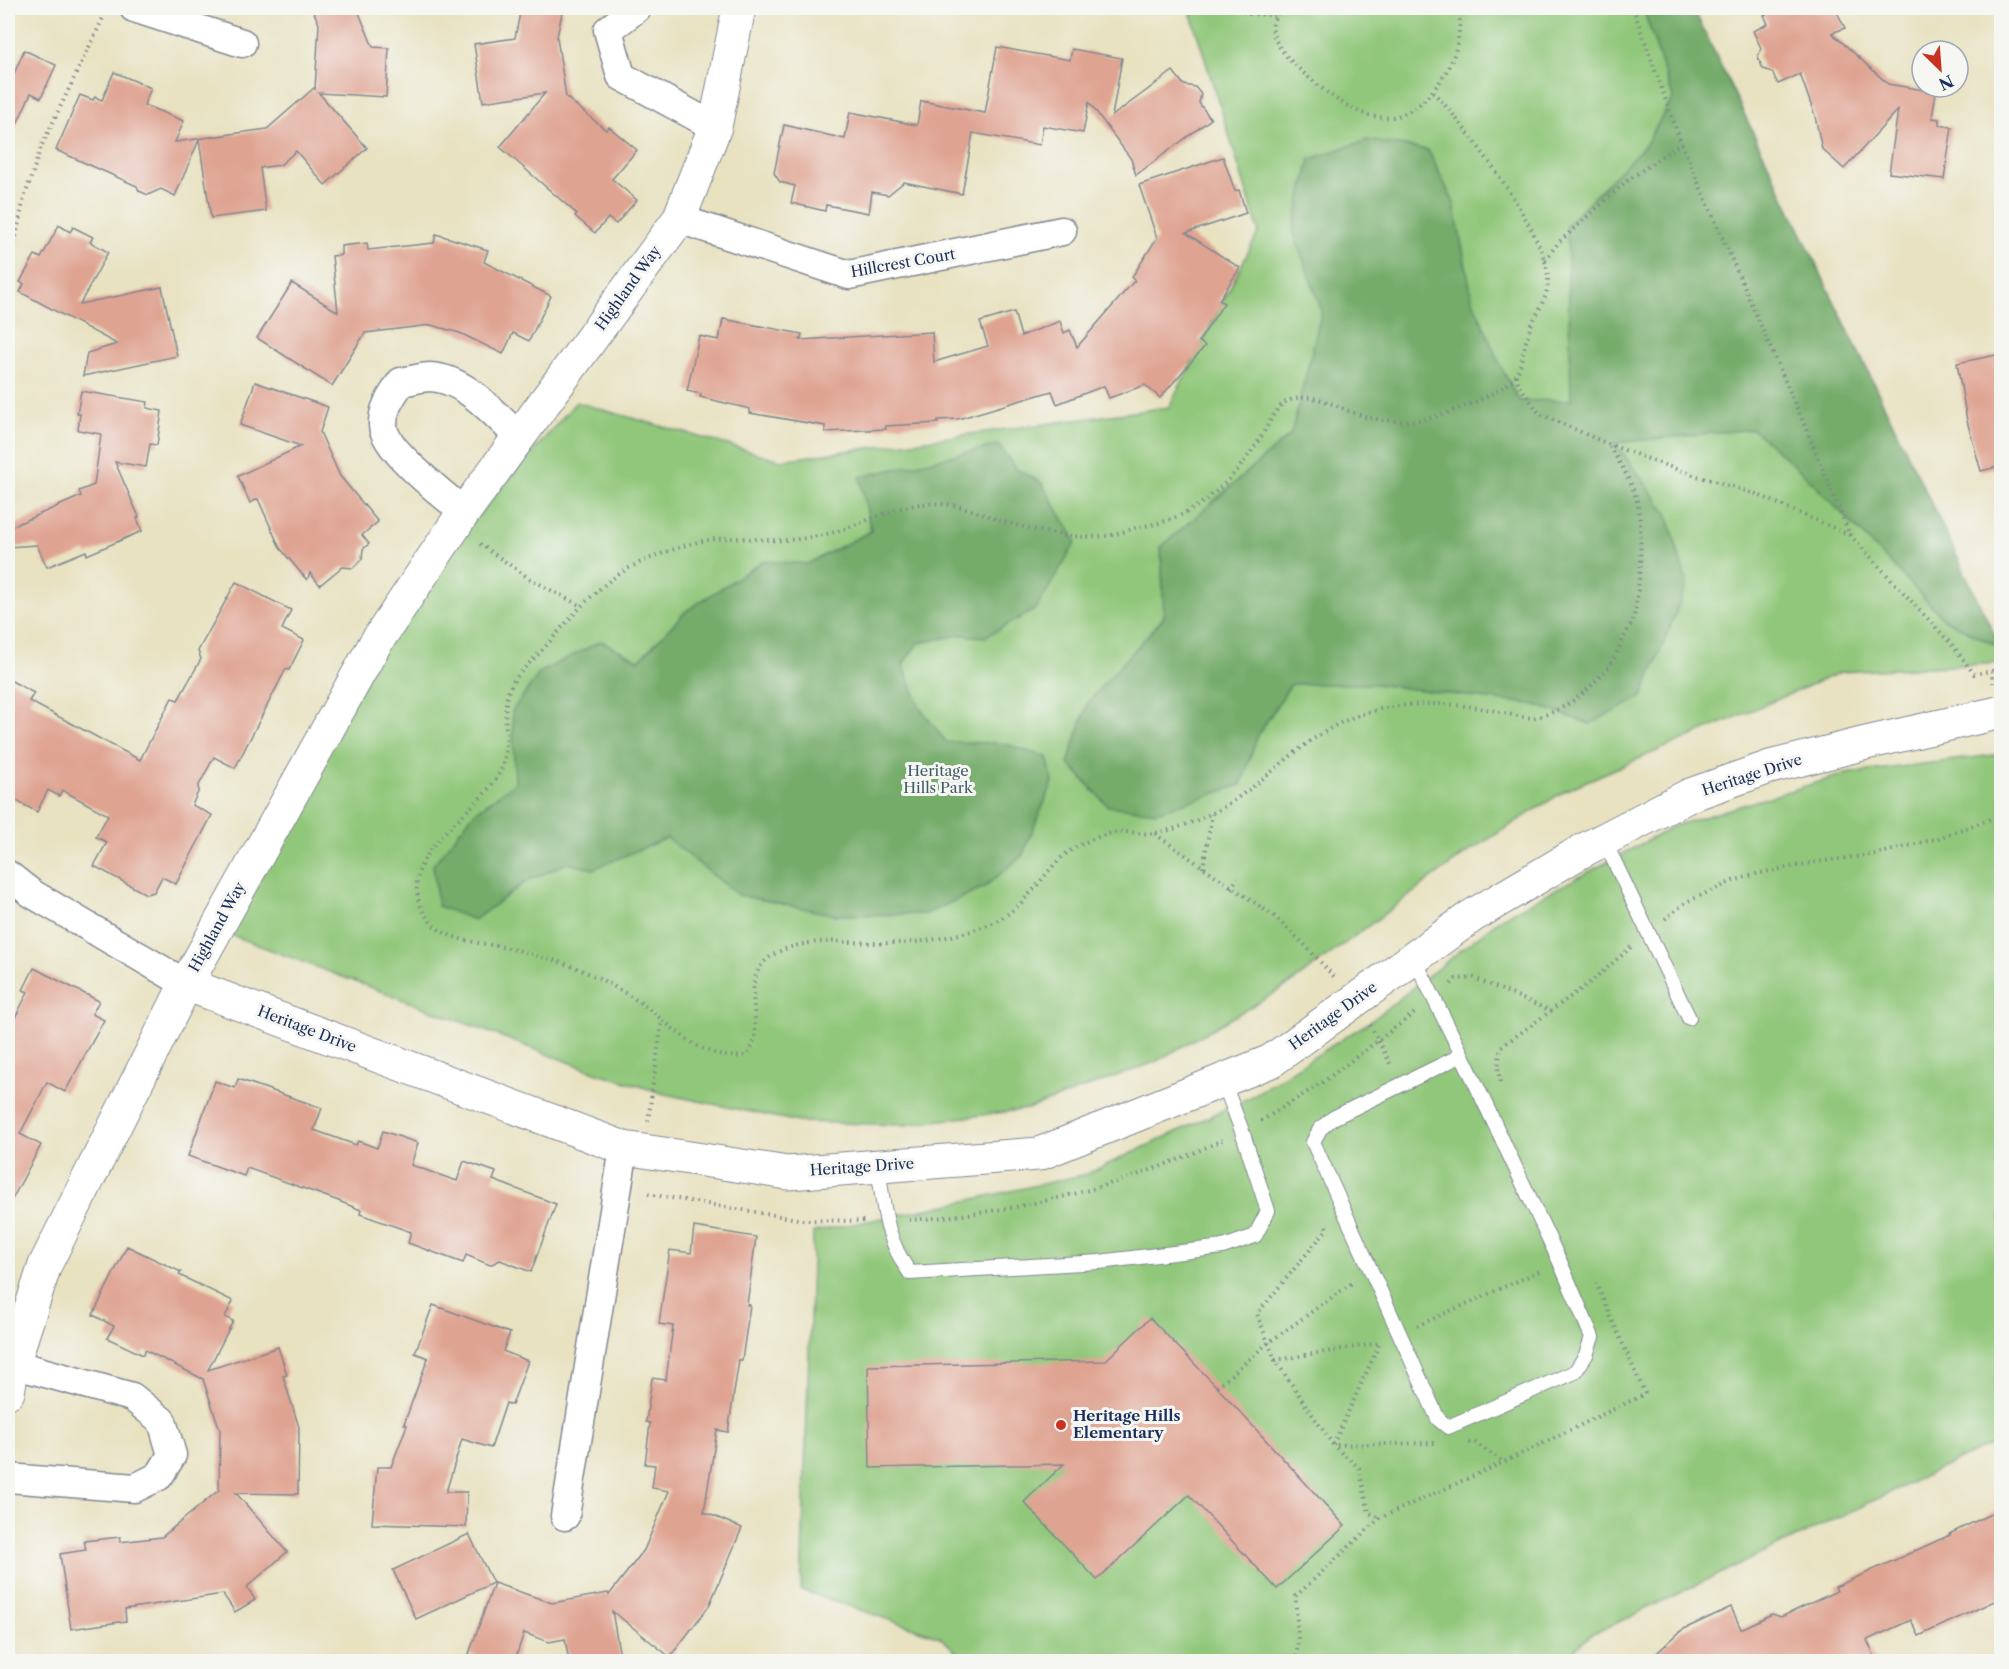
<svg xmlns="http://www.w3.org/2000/svg" width="2009" height="1669" viewBox="0 0 2009 1669" font-family="'Libre Caslon Text',serif">
	<style>
		.green { fill: #91c77a; stroke: #567b6c; stroke-width: 1.5 }
		.forest { fill: #74ac6a; stroke: #486e64; stroke-width: 1.5 }
		.building { fill: #dfa391 }
		.lines { fill: none; stroke-linecap: round; stroke-linejoin: round }
		.service-casing { stroke: #828890; stroke-width: 16 }
		.minor-casing { stroke: #828890; stroke-width: 31 }
		.tertiary-casing { stroke: #828890; stroke-width: 35 }
		.path { stroke: #828890; stroke-width: 4; stroke-dasharray: 1.5 4.5; stroke-linecap: butt }
		.service { stroke: #fff; stroke-width: 14 }
		.minor { stroke: #fff; stroke-width: 28 }
		.tertiary { stroke: #fff; stroke-width: 33 }
		.poi-dot { fill: #c8321e; stroke: #f6f6f2; stroke-width: 2 }
		.labels { text-anchor: middle; stroke-width: 6; stroke-linejoin: round; paint-order: stroke }
		.street-label { font-size: 15px; fill: #1b2f5e; stroke: #f6f6f2 }
		.park-label { font-size: 15px; fill: #3e5d66; stroke: #f6f6f2 }
		.poi-label { font-size: 15px; font-weight: bold; fill: #1b2f5e; stroke: #f6f6f2; text-anchor: start }
	</style>
	<rect width="100%" height="100%" fill="#f6f6f2"/>
	<filter id="ink" filterUnits="userSpaceOnUse"><feTurbulence type="fractalNoise" baseFrequency=".0167" numOctaves="2"/><feDisplacementMap in="SourceGraphic" scale="12" xChannelSelector="R" yChannelSelector="G"/><feConvolveMatrix kernelMatrix="1 2 1 2 8 2 1 2 1" color-interpolation-filters="sRGB"/></filter>
	<filter id="wash" filterUnits="userSpaceOnUse"><feTurbulence type="fractalNoise" baseFrequency=".008" numOctaves="4" result="noise"/><feDisplacementMap in="SourceGraphic" scale="24" xChannelSelector="R" yChannelSelector="G"/><feGaussianBlur stdDeviation="1.35" result="paint"/><feColorMatrix in="noise" values="0 0 0 0 0 0 0 0 0 0 0 0 0 0 0 0 0 1.4 0 .05"/><feComposite in="paint" operator="in"/></filter>
	<g filter="url(#wash)">
		<rect width="100%" height="100%" fill="#e8e2c1"/>
		<g class="green">
			<polygon points="1189,8 1693,8 2001,650 2001,663 1841,672 1566,790 1465,854 1290,984 1155,1062 1028,1109 904,1125 799,1122 665,1094 595,1072 231,935 359,684 456,540 576,402 781,460 1169,407 1259,231"/>
			<polygon points="2001,754 2001,1440 1591,1635 1562,1661 967,1661 940,1637 801,1590 813,1232 952,1204 1087,1174 1249,1098 1371,1021 1503,917 1677,825 1845,774"/>
		</g>
		<g class="forest">
			<polygon points="1643,8 1693,8 2001,648 1945,620 1805,475 1753,429 1615,443 1667,513 1687,584 1642,697 1590,724 1536,705 1375,684 1291,684 1258,735 1241,785 1156,812 1108,806 1068,763 1088,702 1164,617 1161,547 1291,434 1322,311 1293,231 1310,159 1367,140 1428,150 1454,203 1472,298 1499,363 1519,401 1571,400 1567,224 1646,144 1673,98"/>
			<polygon points="998,445 1016,469 1042,483 1076,542 1036,609 985,637 960,635 918,643 903,664 920,708 946,742 1001,743 1047,757 1053,782 1022,856 984,887 926,914 836,915 738,895 667,838 593,869 567,863 527,881 474,920 438,906 433,865 474,813 515,783 512,711 540,672 601,641 639,660 686,611 763,561 807,564 871,531 860,477"/>
		</g>
		<g id="blocks">
			<g class="building">
				<polygon points="312,8 357,8 373,47 389,48 386,97 319,93 367,148 325,185 296,151 280,165 260,168 266,211 211,218 199,140 175,196 161,189 148,195 139,191 137,186 56,150 80,95 93,100 95,97 102,100 114,72 151,88 144,105 184,121 175,142 267,129 314,88 315,89 319,24"/>
				<polygon points="521,8 563,8 557,37 566,97 606,130 609,127 637,150 612,179 637,200 616,224 608,218 595,233 575,216 577,214 500,147 545,93 483,102 474,44 515,38"/>
				<polygon points="1781,8 1835,8 1845,28 1832,33 1888,84 1936,92 1932,118 1939,119 1939,125 1952,127 1944,179 1889,173 1898,110 1844,169 1822,149 1815,116 1800,74 1778,84 1772,72 1763,69 1758,57 1761,48 1753,31 1768,24 1764,15"/>
				<polygon points="997,47 1070,60 1072,49 1122,58 1112,116 1173,71 1184,85 1195,87 1201,94 1199,103 1211,119 1136,175 1131,159 1089,102 1083,133 1043,126 1040,145 973,133 962,194 904,182 888,195 872,192 869,213 826,205 825,211 791,203 795,186 780,182 774,173 784,125 845,139 850,112 917,125 921,101 985,113"/>
				<polygon points="24,50 56,65 41,98 31,93 8,144 8,71 14,74"/>
				<polygon points="1223,157 1235,191 1239,190 1246,213 1186,233 1240,268 1219,300 1224,303 1199,341 1205,346 1160,398 1145,385 1109,398 1104,386 1057,404 1052,391 958,419 938,420 938,423 885,426 886,429 825,432 825,426 750,413 750,409 700,397 701,394 687,391 699,336 719,340 723,319 802,334 800,340 932,332 934,362 988,346 980,322 1014,312 1021,336 1060,321 1064,333 1070,330 1077,347 1135,280 1132,277 1157,238 1139,185"/>
				<polygon points="59,225 70,232 73,227 93,237 90,242 108,252 80,304 162,287 177,356 83,376 87,353 117,344 20,292 24,284 20,282 35,255 41,258"/>
				<polygon points="436,234 488,250 484,262 551,296 529,341 513,333 503,354 460,333 431,325 365,333 332,386 257,338 292,283 338,312 332,256 341,255 341,246 367,243 368,250 434,243"/>
				<polygon points="2001,354 2001,466 1981,471 1967,421 1957,363"/>
				<polygon points="255,382 328,407 320,432 340,476 378,522 362,535 369,544 363,549 362,559 353,568 342,567 320,585 310,573 307,580 280,548 258,499 250,503 238,476 301,446 240,425"/>
				<polygon points="81,391 148,402 147,408 162,411 157,445 150,444 146,467 115,462 139,517 137,518 142,531 87,555 86,551 47,567 37,545 8,547 8,528 81,496 79,491 94,485 101,434 78,430 80,414 77,414"/>
				<polygon points="236,582 291,610 282,629 304,640 289,670 286,669 235,768 214,757 198,787 199,790 192,805 212,815 176,884 162,877 154,892 146,894 94,866 107,842 96,837 108,815 62,790 59,796 48,790 37,812 8,796 8,679 34,693 29,701 140,760 172,698 178,700 201,659 198,651"/>
				<polygon points="34,968 99,1001 92,1014 104,1020 65,1092 47,1082 20,1134 41,1145 8,1207 8,1032 28,992 23,990"/>
				<polygon points="238,1079 322,1108 314,1130 356,1145 358,1141 377,1148 383,1131 418,1143 411,1165 457,1181 464,1161 496,1172 493,1180 556,1204 531,1272 500,1260 490,1265 466,1255 463,1263 408,1243 411,1232 360,1214 361,1210 336,1200 247,1168 244,1176 188,1156 215,1081 235,1088"/>
				<polygon points="694,1227 756,1237 747,1305 750,1305 742,1360 739,1360 728,1432 717,1430 704,1512 742,1528 709,1606 670,1657 612,1611 621,1662 569,1662 565,1639 549,1642 524,1633 514,1662 489,1662 469,1654 494,1583 552,1603 608,1593 609,1595 644,1550 669,1491 652,1488 655,1465 645,1464 650,1423 646,1422 652,1378 666,1380 673,1326 659,1324 664,1289 670,1250 691,1253"/>
				<polygon points="127,1246 181,1272 179,1275 233,1301 225,1317 233,1321 208,1370 278,1347 287,1375 283,1376 299,1427 298,1494 236,1493 287,1552 247,1587 255,1600 235,1612 223,1594 125,1609 126,1621 71,1629 60,1554 86,1550 84,1541 120,1537 120,1542 162,1537 219,1490 220,1430 203,1379 145,1350 143,1355 107,1338 114,1326 93,1315"/>
				<polygon points="433,1305 510,1333 503,1351 528,1361 512,1405 506,1403 491,1448 462,1439 446,1492 467,1492 466,1527 372,1524 377,1467 391,1467 407,1425 404,1424 428,1358 415,1353"/>
				<polygon points="1150,1318 1217,1387 1345,1526 1277,1589 1189,1495 1097,1580 1024,1502 1064,1464 870,1468 868,1366 1105,1361"/>
				<polygon points="2001,1509 2001,1598 1919,1636 1911,1620 1867,1640 1877,1662 1647,1662 1682,1630 1731,1607 1741,1629 1772,1614 1781,1617 1837,1591 1835,1587 1950,1535 1949,1534"/>
				<polygon points="469,1534 493,1583 416,1619 393,1570"/>
			</g>
		</g>
	</g>
	<g filter="url(#ink)">
		<use href="#blocks" fill-opacity="0" stroke="#828890" stroke-width="1.5"/>
		<g class="lines">
			<g class="service-casing">
				<g id="service">
					<polyline points="1604,840 1689,1018"/>
					<polyline points="1414,958 1462,1055 1333,1118 1320,1129 1313,1142 1438,1419 1448,1427 1575,1372 1586,1355 1592,1337 1560,1262 1462,1055"/>
					<path d="M878 1166C884 1208 885 1238 910 1273L1099 1262 1223 1247 1255 1236 1268 1211 1242 1131 1223 1081"/>
				</g>
			</g>
			<g class="minor-casing">
				<g id="minor">
					<polyline points="134,8 242,43"/>
					<polyline points="637,8 608,30 621,76 715,127"/>
					<polyline points="679,219 849,275 1062,231"/>
					<path d="M464 512C445 496 382 448 383 424 383 407 392 396 401 382 410 381 421 377 430 377 465 378 494 414 519 437"/>
					<polyline points="8,875 31,893 186,984"/>
					<polyline points="8,1478 135,1488 159,1476 172,1455 162,1421 132,1397 13,1364"/>
					<polyline points="565,1516 624,1148"/>
				</g>
			</g>
			<g class="tertiary-casing">
				<g id="tertiary">
					<polyline points="186,984 624,1148 788,1173 1039,1154 1271,1061 1472,916 1580,852 1690,795 1770,767 1866,743 2002,712"/>
					<polyline points="8,1392 13,1364 45,1265 186,984 375,644 464,512 679,219 715,127 739,8"/>
				</g>
			</g>
			<g class="path">
				<polyline points="1232,8 1249,14 1275,15"/>
				<path d="M1281 8C1275 15 1271 23 1273 33 1278 52 1299 69 1314 82 1354 115 1395 139 1435 88 1456 62 1460 41 1460 8"/>
				<polyline points="1633,8 1681,143 1807,431 1850,535 1954,647 1974,674 1992,671 1993,683"/>
				<path d="M1433 92C1465 125 1545 231 1548 277 1549 296 1539 309 1531 325 1530 329 1526 341 1525 345 1522 354 1521 368 1516 375 1502 396 1436 419 1412 421 1398 422 1372 420 1360 415 1336 408 1317 391 1290 400 1275 405 1268 427 1259 440 1236 476 1207 507 1166 521 1156 524 1145 526 1135 528 1126 531 1115 535 1105 536 1075 540 1031 530 1002 521 982 514 963 505 941 504 902 500 868 523 831 533 811 538 790 541 769 540 751 539 734 537 716 539 693 541 668 551 646 560 603 577 574 614 544 648 530 664 512 676 507 697 502 721 511 747 501 770 481 813 397 849 421 907 434 937 462 940 491 945 504 947 518 950 532 954 559 961 585 970 610 984 621 991 634 998 645 1006 675 1029 703 1061 745 1056 773 1031 730 979 776 953 813 934 857 945 896 943 928 942 961 936 990 924 1014 914 1031 893 1047 873 1054 865 1061 857 1070 851 1083 842 1101 835 1117 832 1130 831 1143 835 1156 833 1174 830 1194 822 1210 814 1260 790 1296 742 1347 720 1390 701 1441 701 1486 709 1499 711 1525 720 1536 717 1564 712 1591 689 1608 667 1615 659 1619 648 1623 639 1627 631 1632 623 1634 616 1640 587 1643 535 1638 507 1635 486 1619 461 1608 444"/>
				<polyline points="1545,260 1559,242 1627,181 1681,143"/>
				<polyline points="8,278 23,202 41,147 105,14"/>
				<polyline points="1516,375 1519,386 1540,414 1608,444 1681,471 1756,494 1850,535"/>
				<polyline points="480,544 530,579 581,606"/>
				<polyline points="1155,834 1274,916 1305,945 1335,978"/>
				<polyline points="1203,868 1212,814"/>
				<polyline points="1231,888 1238,878"/>
				<polyline points="1665,919 1686,902 1733,881 1760,873 1816,862 1877,854 1935,839 2002,815"/>
				<polyline points="1451,984 1456,979 1474,978 1549,1010"/>
				<polyline points="1370,1025 1391,1065"/>
				<polyline points="1500,1082 1498,1067 1501,1047 1592,981 1631,947"/>
				<polyline points="648,1121 662,1021"/>
				<polyline points="1261,1121 1323,1082 1417,1011"/>
				<polyline points="648,1194 803,1220 866,1221"/>
				<path d="M909 1220C1018 1213 1124 1187 1222 1140"/>
				<polyline points="1326,1226 1327,1229 1257,1314 1275,1360 1333,1445 1359,1468 1369,1513 1380,1518"/>
				<polyline points="1417,1326 1542,1270"/>
				<polyline points="1379,1345 1333,1445 1435,1443"/>
				<polyline points="1275,1360 1381,1343"/>
				<polyline points="1217,1387 1268,1343 1352,1283"/>
				<polyline points="1469,1443 1474,1442 1504,1462"/>
				<path d="M1294 1662C1302 1644 1295 1617 1296 1596L1380 1518 1504 1462 1645 1394 1594 1279"/>
			</g>
			<use href="#service" class="service"/>
			<use href="#minor" class="minor"/>
			<use href="#tertiary" class="tertiary"/>
		</g>
	</g>
	<circle class="poi-dot" cx="1061" cy="1425" r="6"/>
	<g class="labels">
		<g class="street-label">
			<text transform="translate(903 263) rotate(-10)" y="5">Hillcrest Court</text>
			<text transform="translate(628 288) rotate(-54)" y="5">Highland Way</text>
			<text transform="translate(1752 775) rotate(-18)" y="5">Heritage Drive</text>
			<text transform="translate(217 927) rotate(-61)" y="5">Highland Way</text>
			<text transform="translate(1333 1016) rotate(-36)" y="5">Heritage Drive</text>
			<text transform="translate(307 1029) rotate(21)" y="5">Heritage Drive</text>
			<text transform="translate(862 1167) rotate(-4)" y="5">Heritage Drive</text>
		</g>
		<g class="park-label">
			<text x="938" y="776">Heritage<tspan x="938" dy="17">Hills Park</tspan></text>
		</g>
		<g class="poi-label">
			<text x="1073" y="1421">Heritage Hills<tspan x="1073" dy="17">Elementary</tspan></text>
		</g>
	</g>
	<rect width="2009" height="1669" fill="none" stroke="#f6f6f2" stroke-width="30"/>
	<g transform="translate(1940 69) rotate(155)"><circle r="28" fill="#f6f6f2" stroke="#9ea6b7" stroke-width="1.5"/>
	<path d="M0-4.5L10 22L0 15L-10 22Z" fill="#c8321e"/>
	<text y="-9" font-size="16" font-weight="bold" text-anchor="middle" fill="#1b2f5e">N</text>
	</g>
</svg>
